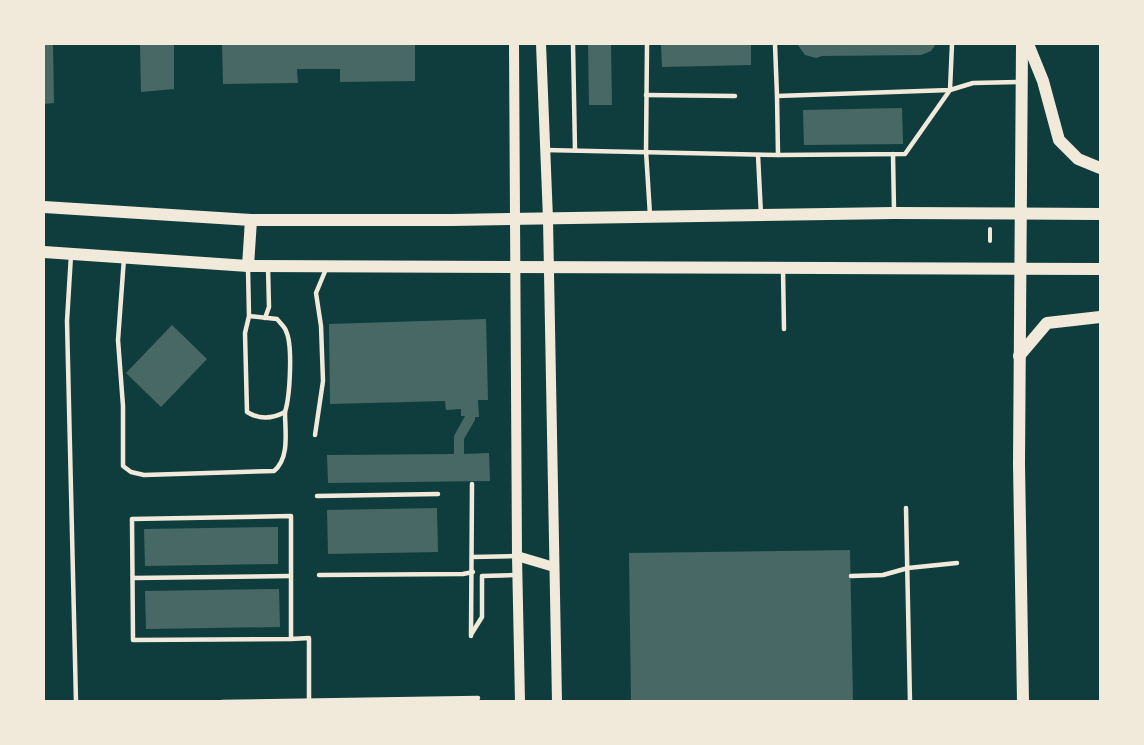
<svg xmlns="http://www.w3.org/2000/svg" width="1144" height="745" viewBox="0 0 1144 745" font-family="'Asap Condensed',sans-serif">
	<style>
		.building { fill: #486865 }
		.lines { fill: none; stroke-linecap: round; stroke-linejoin: round }
		.path { stroke: #f1e9da; stroke-width: 4 }
		.service { stroke: #f1e9da; stroke-width: 4.5 }
		.tertiary { stroke: #f1e9da; stroke-width: 10 }
		.secondary { stroke: #f1e9da; stroke-width: 12 }
	</style>
	<rect width="100%" height="100%" fill="#0f3d3e"/>
	<g class="building">
		<polygon points="44,44 53,44 54,103 44,104"/>
		<polygon points="140,44 174,44 174,89 141,92"/>
		<polygon points="222,44 415,44 415,81 340,82 340,69 297,69 298,83 223,84"/>
		<polygon points="588,44 611,44 612,105 589,105"/>
		<polygon points="661,44 751,44 751,65 662,67"/>
		<polygon points="797,44 936,44 931,51 921,55 822,56 816,58 805,55"/>
		<polygon points="902,108 903,144 804,145 803,110"/>
		<polygon points="486,319 488,400 478,400 479,417 475,417 475,420 464,439 464,454 489,453 490,481 328,483 327,455 454,454 454,436 465,416 461,416 461,409 446,410 445,401 330,404 329,324"/>
		<polygon points="172,325 207,359 161,407 126,373"/>
		<polygon points="437,508 438,552 328,554 327,510"/>
		<polygon points="278,527 278,564 145,566 144,529"/>
		<polygon points="850,550 853,702 631,702 629,553"/>
		<polygon points="279,589 280,627 146,629 145,591"/>
	</g>
	<g class="lines">
		<polyline class="path" points="990,229 990,241"/>
		<g class="service">
			<polyline points="573,44 575,150"/>
			<polyline points="647,44 646,151 650,215"/>
			<polyline points="775,44 777,96"/>
			<polyline points="646,95 735,96"/>
			<polyline points="545,150 778,155 905,154 950,90 952,44"/>
			<polyline points="893,154 894,211"/>
			<polyline points="758,155 761,215"/>
			<polyline points="778,155 777,96 950,90 973,83 1020,82"/>
			<polyline points="71,255 67,321 76,702"/>
			<path d="M124 258 118 340 123 406V466L131 472 144 475 274 471C290 458 285 431 285 412"/>
			<path d="M248 268 249 316 245 333 247 412C260 420 272 419 285 412 290 396 293 345 286 331 285 327 280 323 277 319L249 316"/>
			<polyline points="783,269 784,329"/>
			<polyline points="265,318 269,307 268,267"/>
			<polyline points="315,435 323,381 321,326 316,293 326,269"/>
			<polyline points="317,496 438,494"/>
			<polyline points="906,508 910,702"/>
			<polyline points="472,557 517,556"/>
			<polyline points="319,575 463,574 473,572"/>
			<polyline points="851,576 883,575 908,568 957,563"/>
			<polyline points="133,578 291,576"/>
			<polyline points="472,633 482,617 482,576 516,575"/>
			<polyline points="471,636 472,484"/>
			<polyline points="291,639 291,516 132,519 133,640 291,639 309,638 309,699"/>
			<polyline points="222,702 478,698"/>
		</g>
		<g class="tertiary">
			<polyline points="514,44 517,556 520,702"/>
			<polyline points="541,44 548,219 557,702"/>
			<polyline points="517,556 554,567"/>
		</g>
		<g class="secondary">
			<polyline points="1022,44 1019,464 1023,702"/>
			<polyline points="1028,44 1043,81 1059,140 1078,159 1100,168"/>
			<polyline points="44,207 251,220 452,220 894,213 1100,214"/>
			<polyline points="44,252 248,266 1100,269"/>
			<polyline points="248,266 251,220"/>
			<polyline points="1019,356 1047,323 1100,317"/>
		</g>
	</g>
	<rect width="1144" height="745" fill="none" stroke="#f1e9da" stroke-width="90"/>
</svg>
